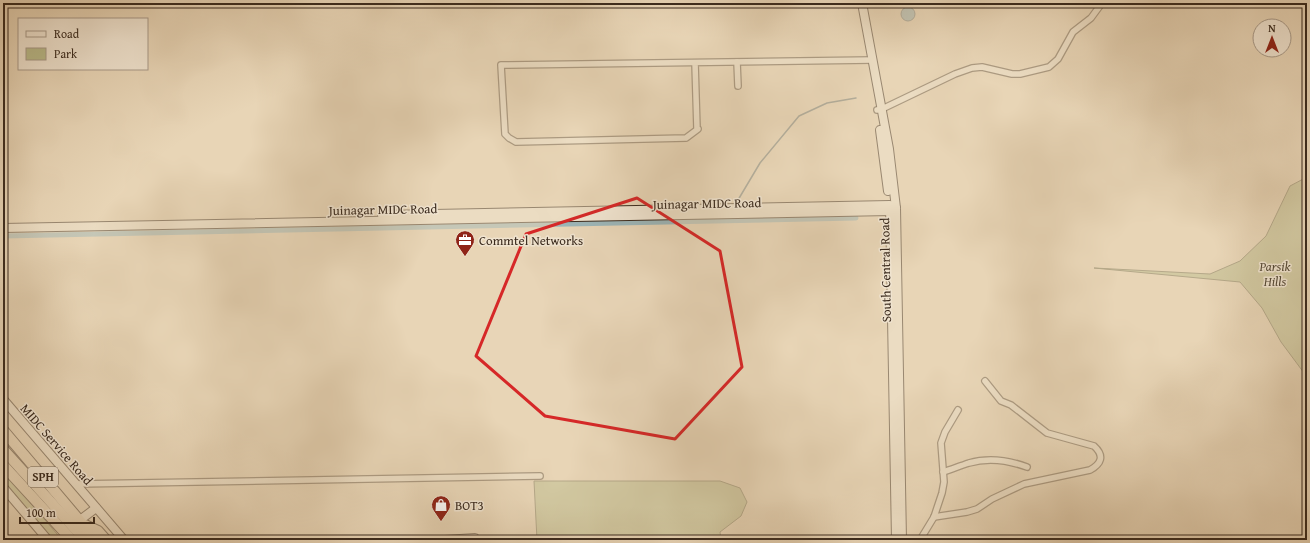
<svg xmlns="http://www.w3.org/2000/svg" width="1310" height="543" viewBox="0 0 1310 543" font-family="'Gentium Book Plus',serif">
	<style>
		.green { fill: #babc8c; stroke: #7a7455 }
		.water { fill: #9cb6b9; stroke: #757e7b }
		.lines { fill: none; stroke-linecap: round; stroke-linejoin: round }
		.stream { stroke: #757e7b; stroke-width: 1.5 }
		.canal { stroke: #9cb6b9; stroke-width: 5 }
		.street-casing { stroke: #665644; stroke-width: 8 }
		.secondary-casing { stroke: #3b2b1e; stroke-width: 10 }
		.highway-casing { stroke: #3b2b1e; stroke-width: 12 }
		.street { stroke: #f0e4d0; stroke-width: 5.5 }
		.secondary { stroke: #f0e4d0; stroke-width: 8 }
		.highway { stroke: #e8d5b7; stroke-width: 10 }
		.marked { fill: none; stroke: #d62828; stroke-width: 3; stroke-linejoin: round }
		.labels { text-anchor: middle; stroke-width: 3; stroke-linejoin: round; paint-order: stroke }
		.shield { fill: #f0e4d0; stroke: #716253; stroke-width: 1 }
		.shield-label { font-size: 12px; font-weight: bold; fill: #3b2b1e }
		.street-label { font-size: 13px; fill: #3b2b1e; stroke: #f0e4d0 }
		.poi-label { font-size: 13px; fill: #3b2b1e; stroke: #f0e4d0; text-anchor: start }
		.park-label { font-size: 13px; font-style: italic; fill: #544834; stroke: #f0e4d0 }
	</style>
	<rect width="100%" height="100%" fill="#e8d5b7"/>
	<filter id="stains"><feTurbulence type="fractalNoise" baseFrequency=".005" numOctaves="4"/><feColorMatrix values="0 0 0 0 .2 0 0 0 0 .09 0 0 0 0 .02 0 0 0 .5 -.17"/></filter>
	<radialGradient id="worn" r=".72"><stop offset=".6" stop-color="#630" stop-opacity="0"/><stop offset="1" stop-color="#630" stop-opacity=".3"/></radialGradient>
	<g class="green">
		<polygon points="1307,177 1307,377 1281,342 1262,308 1240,282 1094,268 1210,274 1240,261 1266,236 1290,186"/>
		<polygon points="3,470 62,540 52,540 3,481"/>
		<polygon points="534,481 720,481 740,488 747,502 741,516 720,532 721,540 537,540"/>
	</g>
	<circle class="water" cx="908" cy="14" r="7"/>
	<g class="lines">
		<polyline class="stream" points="737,205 738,200 760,163 799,116 827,103 856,98"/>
		<polyline class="canal" points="3,236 856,218"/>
		<g class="street-casing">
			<g id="street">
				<polyline points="737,62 738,86"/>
				<polyline points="695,63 697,129 698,129 686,138 516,142 509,138 505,134 501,65 873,60"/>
				<polyline points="877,110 882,109 955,74 972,68 982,67 1012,74 1020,74 1049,67 1058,59 1073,32 1091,18 1102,3"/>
				<path d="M943 472C952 469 960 466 969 463 989 457 1008 460 1027 467"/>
				<polyline points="76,484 540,476"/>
				<path d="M934 517 967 512 977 509 992 499 1024 484 1090 470C1101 464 1105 456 1094 446L1047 433 1011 405 1001 401 985 381"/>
				<polyline points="3,530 4,530"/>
				<polyline points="920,540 934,517 942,493 944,482 941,443 945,432 958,410"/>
			</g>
		</g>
		<g class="secondary-casing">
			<g id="secondary">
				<polyline points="862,3 889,149 896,208 902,540"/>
				<polyline points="880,130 888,191"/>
				<polyline points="890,207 896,540"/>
				<polyline points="382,215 890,205 895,208"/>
				<polyline points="3,228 890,211 896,208"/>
				<polyline points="3,399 124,540"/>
				<polyline points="3,487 48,540"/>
				<polyline points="80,520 96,508"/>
				<polyline points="445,540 475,538 476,540"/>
			</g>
		</g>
		<g class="highway-casing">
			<g id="highway">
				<polyline points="3,430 96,540"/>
				<polyline points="3,449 85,540"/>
				<polyline points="3,465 69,537"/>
				<polyline points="85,525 98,531 106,540"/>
			</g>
		</g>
		<use href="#street" class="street"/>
		<use href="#secondary" class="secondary"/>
		<use href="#highway" class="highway"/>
	</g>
	<path d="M0 0H1310V543H0ZM637 198 720 251 742 367 675 439 545 416 476 356 526 234Z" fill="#e8d5b7" fill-opacity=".55" fill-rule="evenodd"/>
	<path class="marked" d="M637 198 720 251 742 367 675 439 545 416 476 356 526 234Z"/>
	<defs>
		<g id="office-pin" transform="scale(1)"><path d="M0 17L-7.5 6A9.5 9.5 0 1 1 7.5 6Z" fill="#8f2418" stroke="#f0e4d0"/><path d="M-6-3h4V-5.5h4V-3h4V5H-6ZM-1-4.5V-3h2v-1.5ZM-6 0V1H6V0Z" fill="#fff"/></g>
		<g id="shop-pin" transform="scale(1)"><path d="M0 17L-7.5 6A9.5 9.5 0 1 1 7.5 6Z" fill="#8f2418" stroke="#f0e4d0"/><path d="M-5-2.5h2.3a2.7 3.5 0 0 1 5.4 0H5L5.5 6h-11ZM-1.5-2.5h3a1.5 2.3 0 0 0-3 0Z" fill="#fff"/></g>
	</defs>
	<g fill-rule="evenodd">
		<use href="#office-pin" x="465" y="240"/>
		<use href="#shop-pin" x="441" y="505"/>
	</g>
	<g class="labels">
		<rect class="shield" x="28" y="467" width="30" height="20" rx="3"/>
		<g class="shield-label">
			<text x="43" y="481">SPH</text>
		</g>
		<g class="street-label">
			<text transform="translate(707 203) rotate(-1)" y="5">Juinagar MIDC Road</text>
			<text transform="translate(383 209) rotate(-1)" y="5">Juinagar MIDC Road</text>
			<text transform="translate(885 270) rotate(-91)" y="5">South Central Road</text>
			<text transform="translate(57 444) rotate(49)" y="5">MIDC Service Road</text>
		</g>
		<g class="poi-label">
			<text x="479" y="245">Commtel Networks</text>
			<text x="455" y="510">BOT3</text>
		</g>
		<g class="park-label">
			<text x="1275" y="271">Parsik<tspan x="1275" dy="15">Hills</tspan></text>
		</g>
	</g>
	<rect width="1310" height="543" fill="none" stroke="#e8d5b7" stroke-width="16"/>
	<rect x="4" y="4" width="1302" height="535" fill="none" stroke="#3b2b1e" stroke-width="2"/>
	<rect x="8" y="8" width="1294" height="527" fill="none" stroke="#3b2b1e"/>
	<rect x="18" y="18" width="130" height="52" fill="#f0e4d0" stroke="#a89a89"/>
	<rect x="26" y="31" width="20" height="6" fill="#f0e4d0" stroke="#a89a89"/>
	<text x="54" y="38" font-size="12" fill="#3b2b1e">Road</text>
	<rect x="26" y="48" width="20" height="12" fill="#babc8c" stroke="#a89a89"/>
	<text x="54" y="58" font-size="12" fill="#3b2b1e">Park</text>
	<g transform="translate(1272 38)"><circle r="19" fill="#f0e4d0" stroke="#a89a89"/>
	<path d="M0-3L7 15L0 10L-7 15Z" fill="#8f2418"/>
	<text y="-6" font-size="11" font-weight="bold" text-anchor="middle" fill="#3b2b1e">N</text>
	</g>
	<path d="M20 517v6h74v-6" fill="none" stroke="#3b2b1e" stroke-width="2"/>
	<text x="26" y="517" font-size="12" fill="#3b2b1e" stroke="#f0e4d0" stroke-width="3" paint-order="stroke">100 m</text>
	<rect width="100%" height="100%" filter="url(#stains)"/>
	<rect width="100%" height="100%" fill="url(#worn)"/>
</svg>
